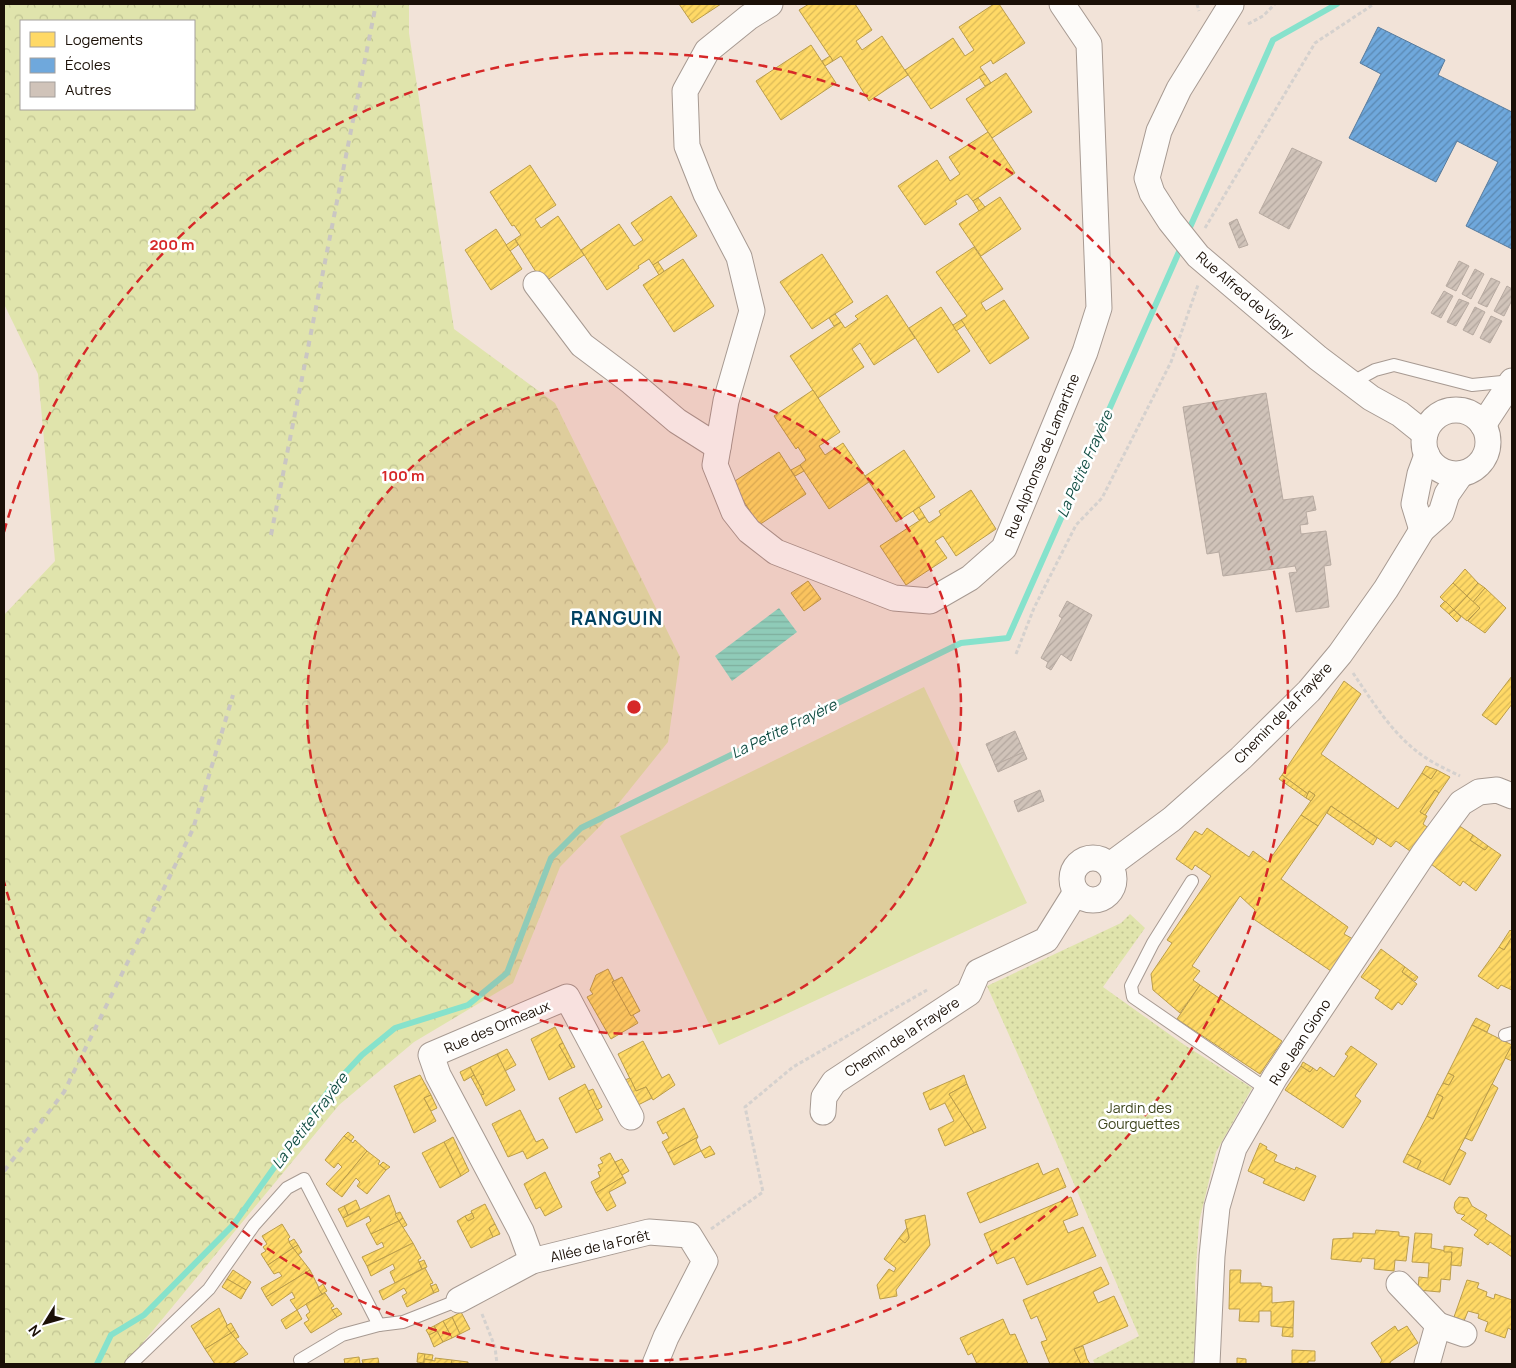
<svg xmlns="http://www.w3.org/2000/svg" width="1516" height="1368" viewBox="0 0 1516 1368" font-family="Manrope,sans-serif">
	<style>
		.forest { fill: url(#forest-crowns); fill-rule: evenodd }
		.park { fill: url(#park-dots) }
		.pitch { fill: #e0e4ac }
		.water { fill: url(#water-rules) }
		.homes { fill: url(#homes-hatch); stroke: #bb9d4a }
		.schools { fill: url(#schools-hatch); stroke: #567a9c }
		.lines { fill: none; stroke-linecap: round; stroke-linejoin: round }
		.stream { stroke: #86e2cc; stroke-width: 6 }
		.building { fill: url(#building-hatch); stroke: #b7aaa1 }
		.service-casing { stroke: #a79a92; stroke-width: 14 }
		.minor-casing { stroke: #a79a92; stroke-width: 27 }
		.path { stroke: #d5d1ce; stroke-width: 3; stroke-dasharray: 4 2.5; stroke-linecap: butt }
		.service { stroke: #fdfbf9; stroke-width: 12 }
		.minor { stroke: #fdfbf9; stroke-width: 25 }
		.rail { stroke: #cac6c3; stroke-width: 4; stroke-dasharray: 6 6; stroke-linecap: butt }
		.ring { fill: none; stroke: #d62828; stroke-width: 2.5; stroke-dasharray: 9 6 }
		.labels { text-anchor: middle; stroke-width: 5; stroke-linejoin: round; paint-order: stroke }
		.street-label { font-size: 14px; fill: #1b1007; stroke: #fff }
		.park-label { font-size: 14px; fill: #3d451d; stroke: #fff }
		.water-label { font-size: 15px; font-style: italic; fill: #144f45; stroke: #fff }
		.district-label { font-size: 19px; font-weight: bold; letter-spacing: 1px; fill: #004161; stroke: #fff }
		.centre { fill: #d62828; stroke: #fff; stroke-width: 2.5 }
		.ring-label { font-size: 15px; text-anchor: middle; font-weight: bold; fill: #d62828; stroke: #fff; stroke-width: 5; stroke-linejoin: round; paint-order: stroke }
	</style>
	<defs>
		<pattern id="forest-crowns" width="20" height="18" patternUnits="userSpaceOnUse" patternTransform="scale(1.25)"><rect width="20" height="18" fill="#e0e4ac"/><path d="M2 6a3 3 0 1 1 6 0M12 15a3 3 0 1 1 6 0" fill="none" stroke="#c0c392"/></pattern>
		<pattern id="park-dots" width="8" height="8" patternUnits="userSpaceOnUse" patternTransform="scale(1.25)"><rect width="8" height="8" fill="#e0e4ac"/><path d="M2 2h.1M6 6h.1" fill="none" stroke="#c0c392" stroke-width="1.8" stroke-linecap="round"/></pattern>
		<pattern id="water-rules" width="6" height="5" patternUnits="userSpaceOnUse" patternTransform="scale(1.25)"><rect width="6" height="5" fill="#86e2cc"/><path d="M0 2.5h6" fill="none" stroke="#73c1ae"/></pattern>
		<pattern id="homes-hatch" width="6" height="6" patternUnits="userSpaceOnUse" patternTransform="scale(1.25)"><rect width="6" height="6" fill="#ffd966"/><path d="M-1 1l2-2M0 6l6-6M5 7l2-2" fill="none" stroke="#dab957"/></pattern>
		<pattern id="schools-hatch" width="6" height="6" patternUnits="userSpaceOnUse" patternTransform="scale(1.25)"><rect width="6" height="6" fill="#6fa8dc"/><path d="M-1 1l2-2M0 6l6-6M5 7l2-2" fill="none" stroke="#5a87b0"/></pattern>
		<pattern id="building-hatch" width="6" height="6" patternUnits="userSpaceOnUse" patternTransform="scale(1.25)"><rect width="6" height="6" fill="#d0c3b9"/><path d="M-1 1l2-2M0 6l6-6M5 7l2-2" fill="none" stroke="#b2a69e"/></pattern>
	</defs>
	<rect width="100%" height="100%" fill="#f2e3d8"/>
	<path class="forest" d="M4 4H409V33L454 329 555 403 680 657 668 742 602 824 560 867 513 983 414 1042 339 1105 131 1357 134 1364H4V615L55 561 38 374 4 304ZM21 21H194V109H21Z"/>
	<polygon class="park" points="1130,914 1145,928 1103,987 1183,1044 1252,1088 1216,1152 1199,1222 1195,1283 1197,1340 1193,1364 1095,1364 1093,1360 1139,1336 1036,1095 987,986 1121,923"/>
	<polygon class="pitch" points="924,687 1027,903 719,1045 620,836"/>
	<polygon class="water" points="779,608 797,632 732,681 715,656"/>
	<g class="homes">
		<polygon points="679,4 721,4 692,23"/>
		<polygon points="809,4 855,4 872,30 856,41 862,50 882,36 908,75 869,101 841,56 833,61 799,10"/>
		<polygon points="994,4 999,4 1025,43 993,64 991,60 980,67 985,74 931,109 905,70 953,38 965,56 974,50 959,27"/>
		<polygon points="811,45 836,83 781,120 756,81"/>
		<polygon points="830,56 833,61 825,66 822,61"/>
		<polygon points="1006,73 1032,112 992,138 966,99"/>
		<polygon points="985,74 991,83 985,86 979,77"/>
		<polygon points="988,132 1015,173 973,201 967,194 955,201 957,204 925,225 898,186 937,160 950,181 960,174 949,157"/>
		<polygon points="530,165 556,205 535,219 541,228 558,216 584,255 543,283 515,239 521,235 514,225 512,226 490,192"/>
		<polygon points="671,196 697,236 653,265 649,259 638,266 639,268 607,290 581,250 619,224 634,246 643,240 631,223"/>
		<polygon points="1000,197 1021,229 981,256 959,224"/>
		<polygon points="978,198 985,207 979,211 973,201"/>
		<polygon points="496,229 522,269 491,290 465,250"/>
		<polygon points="515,239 518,245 510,251 506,245"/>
		<polygon points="974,247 1003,289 981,303 986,311 1004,300 1029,338 990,364 961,320 967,316 936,272"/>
		<polygon points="822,254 853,302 812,329 780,282"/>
		<polygon points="683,259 714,306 674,332 643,285"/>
		<polygon points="658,262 664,271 659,275 653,265"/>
		<polygon points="887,295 915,338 874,365 860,343 852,349 864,367 818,398 790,356 841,322 845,328 858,319 855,316"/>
		<polygon points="941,307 970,351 938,373 909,328"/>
		<polygon points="835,314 841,322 834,326 829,318"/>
		<polygon points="961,320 965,325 956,331 953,325"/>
		<polygon points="813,390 840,432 819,446 825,455 843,443 869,482 829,509 800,465 806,460 798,447 796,449 774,416"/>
		<polygon points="904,450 935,497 896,522 865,476"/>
		<polygon points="779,452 806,494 759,525 732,483"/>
		<polygon points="800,465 804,471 795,476 791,470"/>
		<polygon points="971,490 996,529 956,556 943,536 935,541 947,558 906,585 880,546 925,517 929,523 941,515 939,511"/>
		<polygon points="919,507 925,517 919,520 913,511"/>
		<polygon points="1465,569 1478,583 1467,596 1453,583"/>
		<polygon points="808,581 821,599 804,611 791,593"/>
		<polygon points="1453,583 1467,596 1454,610 1440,597"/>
		<polygon points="1478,583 1485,588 1473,602 1467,596"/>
		<polygon points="1485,588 1506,608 1485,633 1468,621 1480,608 1473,602"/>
		<polygon points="1467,596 1480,608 1467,621 1454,610"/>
		<polygon points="1445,601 1454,610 1449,614 1440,606"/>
		<polygon points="1454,610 1461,617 1457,622 1449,614"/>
		<polygon points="1512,676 1512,704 1496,725 1482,715"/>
		<polygon points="1344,681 1361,694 1321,754 1398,809 1422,773 1431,779 1437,770 1450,777 1439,793 1435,790 1420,812 1427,816 1423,824 1427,827 1410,851 1396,841 1391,847 1331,806 1318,826 1301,815 1315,795 1309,791 1308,794 1282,775"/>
		<polygon points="1426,766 1437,770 1431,779 1422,773"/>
		<polygon points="1282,775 1308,794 1306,798 1279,779"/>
		<polygon points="1435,790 1439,793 1425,815 1420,812"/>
		<polygon points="1309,791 1315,795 1311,801 1306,798"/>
		<polygon points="1331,806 1377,838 1373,845 1327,813"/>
		<polygon points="1301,815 1318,826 1281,879 1348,927 1344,934 1353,939 1331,971 1252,918 1255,910 1240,896 1192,966 1200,971 1193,980 1200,985 1180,1013 1153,990 1151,974 1172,943 1167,940 1211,876 1195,865 1192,870 1176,859 1195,831 1202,835 1207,828 1249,857 1253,851 1268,862"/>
		<polygon points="1458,825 1473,835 1470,840 1485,850 1488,846 1501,855 1476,891 1463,881 1460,886 1431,864"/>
		<polygon points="1473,835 1488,846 1485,850 1470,840"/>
		<polygon points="1510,930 1512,932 1512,937 1504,950 1499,947"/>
		<polygon points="1512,937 1512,990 1501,985 1498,989 1478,976 1499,947 1504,950"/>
		<polygon points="1381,949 1405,967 1402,972 1417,984 1402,1005 1398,1002 1392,1010 1375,998 1380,990 1361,977"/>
		<polygon points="1405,967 1418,977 1415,981 1402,972"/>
		<polygon points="608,969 614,981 612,982 638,1023 611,1039 587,997 593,994 590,990 596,975"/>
		<polygon points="622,977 640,1011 631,1016 612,982"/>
		<polygon points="1200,985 1282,1041 1260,1074 1177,1019"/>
		<polygon points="1476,1018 1490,1025 1487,1032 1472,1025"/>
		<polygon points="1472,1025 1512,1045 1443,1181 1417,1169 1421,1161 1407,1154 1427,1116 1433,1119 1443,1097 1437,1094 1443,1083 1449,1085 1454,1076 1448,1073"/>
		<polygon points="555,1027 563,1043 559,1045 572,1068 549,1080 531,1039"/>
		<polygon points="643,1041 662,1078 669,1074 675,1085 653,1100 646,1087 636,1091 618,1054"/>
		<polygon points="563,1043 575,1067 572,1068 559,1045"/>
		<polygon points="1512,1045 1512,1061 1505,1058"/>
		<polygon points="1351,1046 1377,1064 1355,1096 1361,1101 1343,1128 1285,1090 1301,1066 1310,1072 1313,1068 1317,1071 1320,1067 1334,1077 1348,1056 1345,1054"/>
		<polygon points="507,1049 516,1065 505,1071 497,1054"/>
		<polygon points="497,1054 515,1090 486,1106 481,1095 484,1094 470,1067"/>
		<polygon points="1303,1062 1313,1068 1310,1072 1301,1066"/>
		<polygon points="470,1067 474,1075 464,1081 460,1072"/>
		<polygon points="1448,1073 1454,1076 1449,1085 1443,1083"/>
		<polygon points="420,1075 431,1095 424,1098 436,1121 414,1133 394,1086"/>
		<polygon points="474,1075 484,1094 481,1095 471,1077"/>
		<polygon points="964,1075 967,1084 949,1094 974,1133 945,1146 938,1129 954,1121 945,1103 930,1110 923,1093"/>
		<polygon points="630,1078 636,1091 646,1087 652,1098 638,1105 625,1080"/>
		<polygon points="585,1084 603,1120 576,1133 559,1098"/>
		<polygon points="967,1084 986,1128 974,1133 949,1094"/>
		<polygon points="1492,1084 1498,1088 1472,1141 1465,1138"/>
		<polygon points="593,1089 602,1107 597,1110 588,1091"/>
		<polygon points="1437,1094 1443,1097 1433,1119 1427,1116"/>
		<polygon points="431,1095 437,1108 431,1111 424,1098"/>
		<polygon points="684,1108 698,1137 668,1153 662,1142 669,1138 666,1132 663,1134 657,1122"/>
		<polygon points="520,1110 536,1142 543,1139 548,1148 527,1159 523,1151 508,1157 492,1124"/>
		<polygon points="348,1132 354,1137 351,1141 344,1136"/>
		<polygon points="344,1136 353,1143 355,1140 367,1151 334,1191 326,1184 342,1167 338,1163 334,1168 325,1160"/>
		<polygon points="453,1137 469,1171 461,1176 444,1142"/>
		<polygon points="698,1137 696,1140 701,1151 674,1165 668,1153"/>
		<polygon points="444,1142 461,1176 440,1188 422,1153"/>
		<polygon points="1260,1143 1267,1147 1266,1149 1277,1155 1274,1161 1295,1170 1296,1167 1316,1176 1304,1201 1263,1183 1265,1179 1248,1171"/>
		<polygon points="710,1146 715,1154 705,1158 701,1151"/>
		<polygon points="1459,1149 1466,1153 1450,1185 1443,1181"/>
		<polygon points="367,1151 380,1161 378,1164 386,1170 367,1194 357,1186 360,1182 356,1178 342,1197 334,1191"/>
		<polygon points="610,1153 623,1177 596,1193 591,1182 600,1177 598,1172 601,1171 598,1165 603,1163 600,1158"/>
		<polygon points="1407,1154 1421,1161 1417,1169 1403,1162"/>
		<polygon points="622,1159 629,1171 622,1175 615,1162"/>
		<polygon points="383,1162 390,1167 386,1170 380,1165"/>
		<polygon points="1038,1163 1043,1175 1058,1168 1066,1187 980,1223 967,1193"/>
		<polygon points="545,1172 562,1207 545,1216 540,1207 536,1209 524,1184"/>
		<polygon points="623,1177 626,1183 609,1192 616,1206 607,1211 596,1193"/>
		<polygon points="389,1195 399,1221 371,1234 366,1224 371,1221 369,1216 347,1227 343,1218"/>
		<polygon points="1071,1197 1078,1215 1063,1221 1068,1233 1083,1227 1096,1256 1027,1285 1014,1257 997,1264 984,1234"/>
		<polygon points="1459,1197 1468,1198 1472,1206 1487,1215 1485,1219 1512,1237 1512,1257 1490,1242 1488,1245 1474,1235 1478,1230 1461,1219 1465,1215 1457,1213 1454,1208 1455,1202"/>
		<polygon points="356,1200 360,1209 348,1215 344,1206"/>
		<polygon points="485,1204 495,1224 489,1228 493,1237 471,1248 457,1221 465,1216 468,1221 474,1218 471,1211"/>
		<polygon points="344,1206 348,1215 343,1218 338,1209"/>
		<polygon points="400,1212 403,1218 399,1221 395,1214"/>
		<polygon points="472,1213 474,1218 468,1221 465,1216"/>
		<polygon points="925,1215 930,1245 896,1290 897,1296 880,1299 877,1285 889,1269 894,1272 896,1268 884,1259 899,1238 905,1243 909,1238 905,1220"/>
		<polygon points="403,1218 407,1225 402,1228 399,1221"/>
		<polygon points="399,1221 413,1243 367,1266 362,1257 384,1247 382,1242 377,1245 371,1234"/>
		<polygon points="282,1224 290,1237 288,1239 293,1248 268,1265 261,1254 266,1251 263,1247 267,1244 262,1236"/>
		<polygon points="495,1224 500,1234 493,1237 489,1228"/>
		<polygon points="907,1228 909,1238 905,1243 899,1238"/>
		<polygon points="1376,1230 1399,1232 1399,1236 1409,1237 1406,1261 1395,1260 1394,1271 1374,1269 1375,1259 1362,1258 1361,1262 1331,1259 1333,1239 1353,1238 1353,1233 1375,1234"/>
		<polygon points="1415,1233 1432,1234 1431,1248 1452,1252 1450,1280 1441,1279 1440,1292 1418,1290 1419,1277 1428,1278 1429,1263 1412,1262"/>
		<polygon points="294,1239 298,1245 293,1248 289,1242"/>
		<polygon points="413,1243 421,1258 418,1260 422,1269 395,1283 390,1272 395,1269 393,1264 371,1276 367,1266"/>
		<polygon points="298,1245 302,1252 298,1255 293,1248"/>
		<polygon points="1444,1246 1463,1248 1461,1266 1451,1265 1452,1252 1444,1252"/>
		<polygon points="293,1248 310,1270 266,1297 261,1288 282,1276 279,1272 274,1274 268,1265"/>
		<polygon points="424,1260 427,1267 422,1269 419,1262"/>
		<polygon points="1101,1267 1109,1284 1093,1292 1098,1303 1114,1296 1128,1326 1074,1349 1081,1364 1050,1364 1041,1342 1047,1340 1037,1316 1031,1319 1023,1300"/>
		<polygon points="425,1268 433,1283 430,1284 434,1293 407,1307 402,1296 407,1293 404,1288 383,1300 379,1291"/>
		<polygon points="233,1270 251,1282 246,1290 227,1279"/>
		<polygon points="310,1270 322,1294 297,1310 290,1300 295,1298 292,1292 272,1306 266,1297"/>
		<polygon points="1230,1270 1241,1270 1240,1283 1261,1283 1261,1286 1272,1287 1272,1303 1294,1301 1293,1328 1271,1326 1271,1311 1259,1311 1259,1322 1239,1321 1240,1309 1229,1309"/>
		<polygon points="227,1279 246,1290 241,1299 222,1287"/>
		<polygon points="1467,1280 1479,1283 1477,1288 1487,1292 1486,1296 1494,1299 1495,1294 1512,1300 1512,1330 1508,1328 1505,1338 1485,1331 1488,1322 1478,1318 1479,1314 1468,1311 1464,1321 1454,1317"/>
		<polygon points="323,1284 327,1291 322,1294 318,1288"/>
		<polygon points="436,1284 439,1291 434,1293 431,1286"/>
		<polygon points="325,1293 334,1306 331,1308 337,1317 311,1333 304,1323 309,1320 306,1315 310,1312 306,1304"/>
		<polygon points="219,1308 231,1333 205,1349 191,1326"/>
		<polygon points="337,1308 342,1314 337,1317 332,1310"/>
		<polygon points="297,1310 302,1319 286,1329 281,1320"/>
		<polygon points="461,1312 470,1329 460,1334 452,1317"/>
		<polygon points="452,1317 460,1334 452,1338 443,1321"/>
		<polygon points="1003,1319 1010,1335 1015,1334 1028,1364 977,1364 972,1353 968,1355 960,1338"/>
		<polygon points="443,1321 452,1338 443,1342 434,1326"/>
		<polygon points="231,1323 235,1330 231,1333 226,1326"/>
		<polygon points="434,1326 437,1331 429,1335 426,1330"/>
		<polygon points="1395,1326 1398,1331 1407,1326 1418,1343 1390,1362 1391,1364 1380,1364 1382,1360 1371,1343"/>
		<polygon points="1283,1327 1293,1328 1293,1337 1282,1336"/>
		<polygon points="235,1330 239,1337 235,1339 231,1333"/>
		<polygon points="437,1331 443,1342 434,1347 429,1335"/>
		<polygon points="231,1333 248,1354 232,1364 215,1364 205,1349"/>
		<polygon points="1083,1346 1087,1359 1090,1364 1081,1364 1074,1349"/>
		<polygon points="1292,1350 1315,1351 1315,1361 1308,1361 1308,1364 1292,1364"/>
		<polygon points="418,1353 425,1354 424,1363 417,1362"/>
		<polygon points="425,1354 433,1355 432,1360 424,1359"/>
		<polygon points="359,1357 360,1364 363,1363 362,1360 378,1358 379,1364 345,1364 344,1359"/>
		<polygon points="435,1358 452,1360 451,1364 424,1364 424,1359 435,1361"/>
		<polygon points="1237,1358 1246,1359 1246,1364 1237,1364"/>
		<polygon points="452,1360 468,1362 468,1364 451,1364"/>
	</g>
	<polygon class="schools" points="1378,27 1445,60 1438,75 1512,112 1512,249 1466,226 1498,162 1457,141 1436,182 1349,138 1381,74 1360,63"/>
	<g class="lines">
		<g class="stream">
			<polyline points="1187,234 1273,40 1337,4"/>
			<polyline points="97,1364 111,1335 144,1315 234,1224 330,1089 362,1055 395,1028 468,1005 507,973 551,858 581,828 961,643 1008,638 1182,245"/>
		</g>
	</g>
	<g class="building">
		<polygon points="1292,148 1322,162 1289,229 1259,213"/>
		<polygon points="1237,219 1248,245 1239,248 1229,223"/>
		<polygon points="1459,261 1469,266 1456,291 1446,286"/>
		<polygon points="1475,269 1484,274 1471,299 1462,294"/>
		<polygon points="1491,278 1500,282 1487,307 1478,303"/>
		<polygon points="1507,286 1512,289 1512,300 1504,316 1494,311"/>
		<polygon points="1444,291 1453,296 1441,318 1431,313"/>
		<polygon points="1459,299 1469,303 1456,326 1447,322"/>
		<polygon points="1475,307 1485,312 1473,335 1463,330"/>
		<polygon points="1491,316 1502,321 1490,343 1480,338"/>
		<polygon points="1266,393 1283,500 1313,496 1316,510 1306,512 1308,524 1300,525 1301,534 1326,531 1331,565 1324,566 1329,607 1296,612 1289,573 1297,572 1295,566 1223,576 1219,552 1207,554 1183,407"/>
		<polygon points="1067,601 1092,615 1071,661 1061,654 1051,670 1046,667 1048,662 1041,658 1062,618 1059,616"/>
		<polygon points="1015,731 1024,752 995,765 986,744"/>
		<polygon points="1024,752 1027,759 998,772 995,765"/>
		<polygon points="1040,790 1044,801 1018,812 1014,801"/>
	</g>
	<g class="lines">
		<g class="service-casing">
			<g id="service">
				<polyline points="1351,383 1375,370 1394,365 1472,385 1512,381"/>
				<polyline points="1192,881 1153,943 1131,986 1133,997 1268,1090"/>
				<polyline points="1505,1035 1512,1033"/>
				<polyline points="300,1360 342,1335 379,1325 403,1322 459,1300"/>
				<polyline points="131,1364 209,1289 254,1225 287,1188 304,1179 379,1325"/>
			</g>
		</g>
		<g class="minor-casing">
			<g id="minor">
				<polyline points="770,4 749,17 707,51 685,91 687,146 706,194 739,257 752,311 726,401 715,465 734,512 749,531 776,552 894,598 930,601 970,578 1004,548 1085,352 1099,308 1089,44 1062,4"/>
				<polyline points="1231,5 1179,89 1159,131 1147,178 1152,193 1170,221 1198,256 1318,358 1371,398 1400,414 1425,434"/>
				<polyline points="536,284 582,345 630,381 677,421 718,447"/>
				<circle cx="1456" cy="442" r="32"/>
				<polyline points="1483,425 1512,381"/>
				<polyline points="1422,530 1414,504 1420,474 1427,455"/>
				<circle cx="1093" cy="879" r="21"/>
				<polyline points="1110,865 1172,819 1241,758 1309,691 1340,654 1386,589 1422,530 1441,513 1447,494 1461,474"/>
				<polyline points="823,1112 824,1097 834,1082 969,993 978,972 1046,940 1076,892"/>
				<polyline points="532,1261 521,1231 438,1075 431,1055 567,997 631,1117"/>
				<polyline points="1399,1284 1438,1325 1427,1364"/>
				<polyline points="459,1300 532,1261 649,1232 689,1235 705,1261 666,1337 655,1364"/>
				<polyline points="1438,1325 1464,1334"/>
				<polyline points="1207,1364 1212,1256 1217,1207 1234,1148 1275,1077 1424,853 1461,803 1479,792 1497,790 1512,796"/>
			</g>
		</g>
		<g class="path">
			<polyline points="1197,4 1199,11"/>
			<polyline points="1248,24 1263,16 1275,4"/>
			<polyline points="1205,228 1315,43 1374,4"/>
			<polyline points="1016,654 1034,608 1076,525 1102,498 1171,362 1198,285"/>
			<path d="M1353 673C1372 701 1392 733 1419 753 1432 763 1446 769 1460 776"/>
			<polyline points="711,1229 763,1192 745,1107 793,1067 927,990"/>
			<polyline points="482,1314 495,1347 497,1364"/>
		</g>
		<use href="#service" class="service"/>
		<use href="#minor" class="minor"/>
		<g class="rail">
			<polyline points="271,535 376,4"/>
			<polyline points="4,1171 64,1092 193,829 233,695"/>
		</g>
	</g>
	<circle cx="634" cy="707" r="327" fill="#d62828" fill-opacity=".12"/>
	<g class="ring">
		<circle cx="634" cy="707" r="327"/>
		<path d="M4 532A654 654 0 1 1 4 882"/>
	</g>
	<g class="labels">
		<g class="street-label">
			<text transform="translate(1245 295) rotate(41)" y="5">Rue Alfred de Vigny</text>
			<text transform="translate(1042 456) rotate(-68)" y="5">Rue Alphonse de Lamartine</text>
			<text transform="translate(1283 713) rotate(-46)" y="5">Chemin de la Frayère</text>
			<text transform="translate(497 1027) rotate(-23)" y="5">Rue des Ormeaux</text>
			<text transform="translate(902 1037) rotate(-33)" y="5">Chemin de la Frayère</text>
			<text transform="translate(1300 1042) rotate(-57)" y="5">Rue Jean Giono</text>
			<text transform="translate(600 1246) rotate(-13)" y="5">Allée de la Forêt</text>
		</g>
		<g class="park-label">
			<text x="1139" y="1113">Jardin des<tspan x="1139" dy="16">Gourguettes</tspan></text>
		</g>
		<g class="water-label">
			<text transform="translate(1085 464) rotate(-66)" y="5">La Petite Frayère</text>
			<text transform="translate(784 729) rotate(-26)" y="5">La Petite Frayère</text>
			<text transform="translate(310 1121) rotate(-53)" y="5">La Petite Frayère</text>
		</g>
		<g class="district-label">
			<text x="617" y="625">RANGUIN</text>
		</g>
	</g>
	<circle cx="634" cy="707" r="8" class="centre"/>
	<g class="ring-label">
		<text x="172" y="250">200 m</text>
		<text x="403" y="481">100 m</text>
	</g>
	<rect width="1516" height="1368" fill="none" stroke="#1b1007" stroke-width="10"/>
	<rect x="20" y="20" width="175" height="90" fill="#ffffff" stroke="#a49f9c"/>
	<rect x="30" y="32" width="25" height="15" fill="#ffd966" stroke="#a49f9c"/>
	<text x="65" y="45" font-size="15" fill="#1b1007">Logements</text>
	<rect x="30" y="58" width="25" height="15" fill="#6fa8dc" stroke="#a49f9c"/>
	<text x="65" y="70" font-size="15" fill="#1b1007">Écoles</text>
	<rect x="30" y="82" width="25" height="15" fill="#d0c3b9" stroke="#a49f9c"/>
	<text x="65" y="95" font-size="15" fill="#1b1007">Autres</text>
	<g transform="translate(45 1323) rotate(233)" stroke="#ffffff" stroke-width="4" paint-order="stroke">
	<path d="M0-4L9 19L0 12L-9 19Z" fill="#1b1007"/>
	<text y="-8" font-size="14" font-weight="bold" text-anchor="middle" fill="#1b1007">N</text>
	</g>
</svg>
